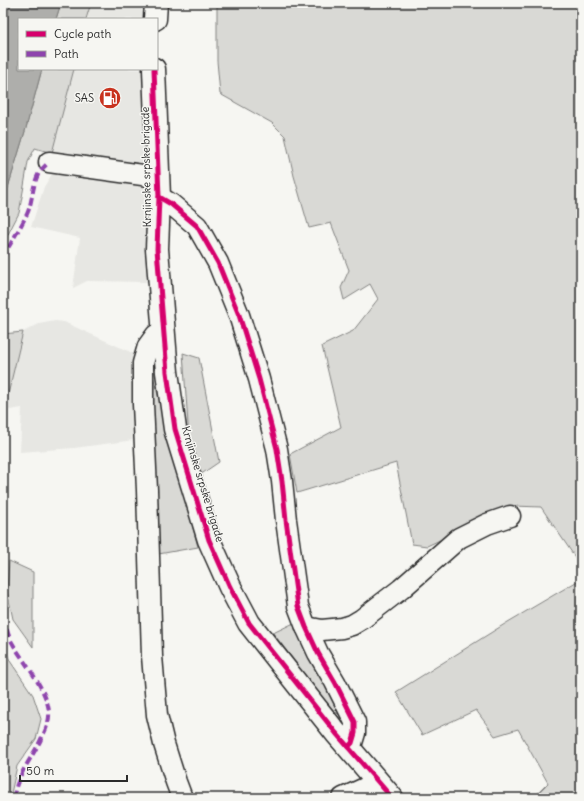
<svg xmlns="http://www.w3.org/2000/svg" width="584" height="801" viewBox="0 0 584 801" font-family="Delius,sans-serif">
	<style>
		.built { fill: #e7e7e3 }
		.green { fill: #d9d9d5; stroke: #828280 }
		.water { fill: #aeaeab; stroke: #7a7a78 }
		.lines { fill: none; stroke-linecap: round; stroke-linejoin: round }
		.minor-casing { stroke: #2b2b2b; stroke-width: 23 }
		.major-casing { stroke: #2b2b2b; stroke-width: 25 }
		.minor { stroke: #f6f6f2; stroke-width: 20 }
		.major { stroke: #f6f6f2; stroke-width: 22 }
		.quiet { stroke: #8e44ad; stroke-width: 4; stroke-dasharray: 8 4; stroke-linecap: butt }
		.cycleway-casing { stroke: #f6f6f2; stroke-width: 8 }
		.cycleway { stroke: #d6006c; stroke-width: 5 }
		.labels { text-anchor: middle; stroke-width: 3; stroke-linejoin: round; paint-order: stroke }
		.poi-label { font-size: 11px; fill: #2b2b2b; stroke: #f6f6f2; text-anchor: end }
		.street-label { font-size: 11px; fill: #2b2b2b; stroke: #f6f6f2 }
	</style>
	<rect width="100%" height="100%" fill="#f6f6f2"/>
	<filter id="ink" filterUnits="userSpaceOnUse"><feTurbulence type="fractalNoise" baseFrequency=".025" numOctaves="2"/><feDisplacementMap in="SourceGraphic" scale="8" xChannelSelector="R" yChannelSelector="G"/><feConvolveMatrix kernelMatrix="1 2 1 2 8 2 1 2 1" color-interpolation-filters="sRGB"/></filter>
	<g filter="url(#ink)">
		<g class="built">
			<polygon points="91,3 144,3 144,19 87,19"/>
			<polygon points="74,69 145,69 149,167 52,153"/>
			<polygon points="53,172 147,181 147,282 87,281 73,288 80,238 31,227 44,187"/>
			<polygon points="55,321 64,322 137,355 134,440 74,448 20,452 22,408 4,411 23,332 39,324"/>
		</g>
		<g class="green">
			<polygon points="61,3 91,3 86,19 56,19"/>
			<polygon points="217,3 581,3 581,566 541,507 513,506 427,546 412,544 396,463 297,493 290,454 341,427 322,346 353,331 378,299 370,284 344,300 341,288 349,270 331,223 309,228 294,176 285,136 272,123 220,94 217,61"/>
			<polygon points="42,69 74,69 52,153 35,148 28,162 24,186 19,213 3,244 3,204 26,128"/>
			<polygon points="23,332 4,411 3,411 3,334"/>
			<polygon points="183,353 199,358 219,462 200,475 189,438"/>
			<polygon points="153,376 198,547 153,555 150,389"/>
			<polygon points="9,561 33,572 33,647 13,619 7,591"/>
			<polygon points="581,579 581,798 533,798 548,783 518,729 495,736 476,710 422,735 396,692 508,622"/>
			<polygon points="296,622 341,714 338,714 329,706 273,633"/>
			<polygon points="3,644 10,661 33,695 41,719 36,739 17,766 10,798 3,798"/>
		</g>
		<polygon class="water" points="3,3 61,3 56,19 19,19 19,69 42,69 26,128 3,204"/>
		<g class="lines">
			<g class="minor-casing">
				<g id="minor">
					<polyline points="49,162 157,177"/>
					<polyline points="159,197 171,204 197,226 218,263 239,315 259,379 277,449 282,481 286,520 298,606 306,627 318,653 335,682 355,722 355,733 352,743 348,747"/>
					<polyline points="163,331 156,335 148,346 143,363 143,404 147,490 152,656 157,715 164,744 176,782 182,798"/>
					<polyline points="306,627 322,630 342,628 352,625 362,619 401,589 459,538 487,524 510,516"/>
					<polyline points="343,798 378,782"/>
				</g>
			</g>
			<g class="major-casing">
				<g id="major">
					<polyline points="155,19 156,3"/>
					<polyline points="154,69 159,197 157,249 167,372 175,429 209,540 230,587 249,623 336,733 392,798"/>
				</g>
			</g>
			<use href="#minor" class="minor"/>
			<use href="#major" class="major"/>
			<g class="quiet">
				<path d="M3 258C10 243 20 229 27 214 33 201 32 184 40 171 43 168 46 165 49 162"/>
				<path d="M3 618C6 626 8 636 13 644 24 663 46 688 49 711 50 720 46 730 42 737 34 756 15 777 14 798"/>
			</g>
			<g class="cycleway-casing">
				<g id="cycleway">
					<polyline points="154,69 159,197 157,249 167,372 175,429 209,540 230,587 249,623 336,733 392,798"/>
					<polyline points="159,197 171,204 197,226 218,263 239,315 259,379 277,449 282,481 286,520 298,606 306,627 318,653 335,682 355,722 355,733 352,743 348,747"/>
				</g>
			</g>
			<use href="#cycleway" class="cycleway"/>
		</g>
	</g>
	<defs>
		<g id="fuel-disc" transform="scale(1.15)"><circle r="9.5" fill="#c8321e" stroke="#f6f6f2"/><path d="M-5.5-6h7V0h2V4h1.3V-2.5L3-4.5l.8-.8L6-3V5H2.5V1h-1V6h-7ZM-4.2-4.7v3.2H.2V-4.7Z" fill="#fff"/></g>
	</defs>
	<g fill-rule="evenodd">
		<use href="#fuel-disc" x="110" y="98"/>
	</g>
	<g class="labels">
		<g class="poi-label">
			<text x="94" y="102">SAS</text>
		</g>
		<g class="street-label">
			<text transform="translate(146 167) rotate(-91)" y="4">Krnjinske srpske brigade</text>
			<text transform="translate(203 484) rotate(73)" y="4">Krnjinske srpske brigade</text>
		</g>
	</g>
	<rect width="584" height="801" fill="none" stroke="#f6f6f2" stroke-width="16"/>
	<rect x="8" y="8" width="568" height="785" fill="none" stroke="#2b2b2b" stroke-width="1.5" filter="url(#ink)"/>
	<rect x="18" y="18" width="140" height="52" fill="#f6f6f2" stroke="#a5a5a2"/>
	<rect x="26" y="31" width="20" height="6" fill="#d6006c" stroke="#a5a5a2"/>
	<text x="54" y="38" font-size="12" fill="#2b2b2b">Cycle path</text>
	<rect x="26" y="51" width="20" height="6" fill="#8e44ad" stroke="#a5a5a2"/>
	<text x="54" y="58" font-size="12" fill="#2b2b2b">Path</text>
	<path d="M20 775v6h107v-6" fill="none" stroke="#2b2b2b" stroke-width="2"/>
	<text x="26" y="775" font-size="12" fill="#2b2b2b" stroke="#f6f6f2" stroke-width="3" paint-order="stroke">50 m</text>
</svg>
